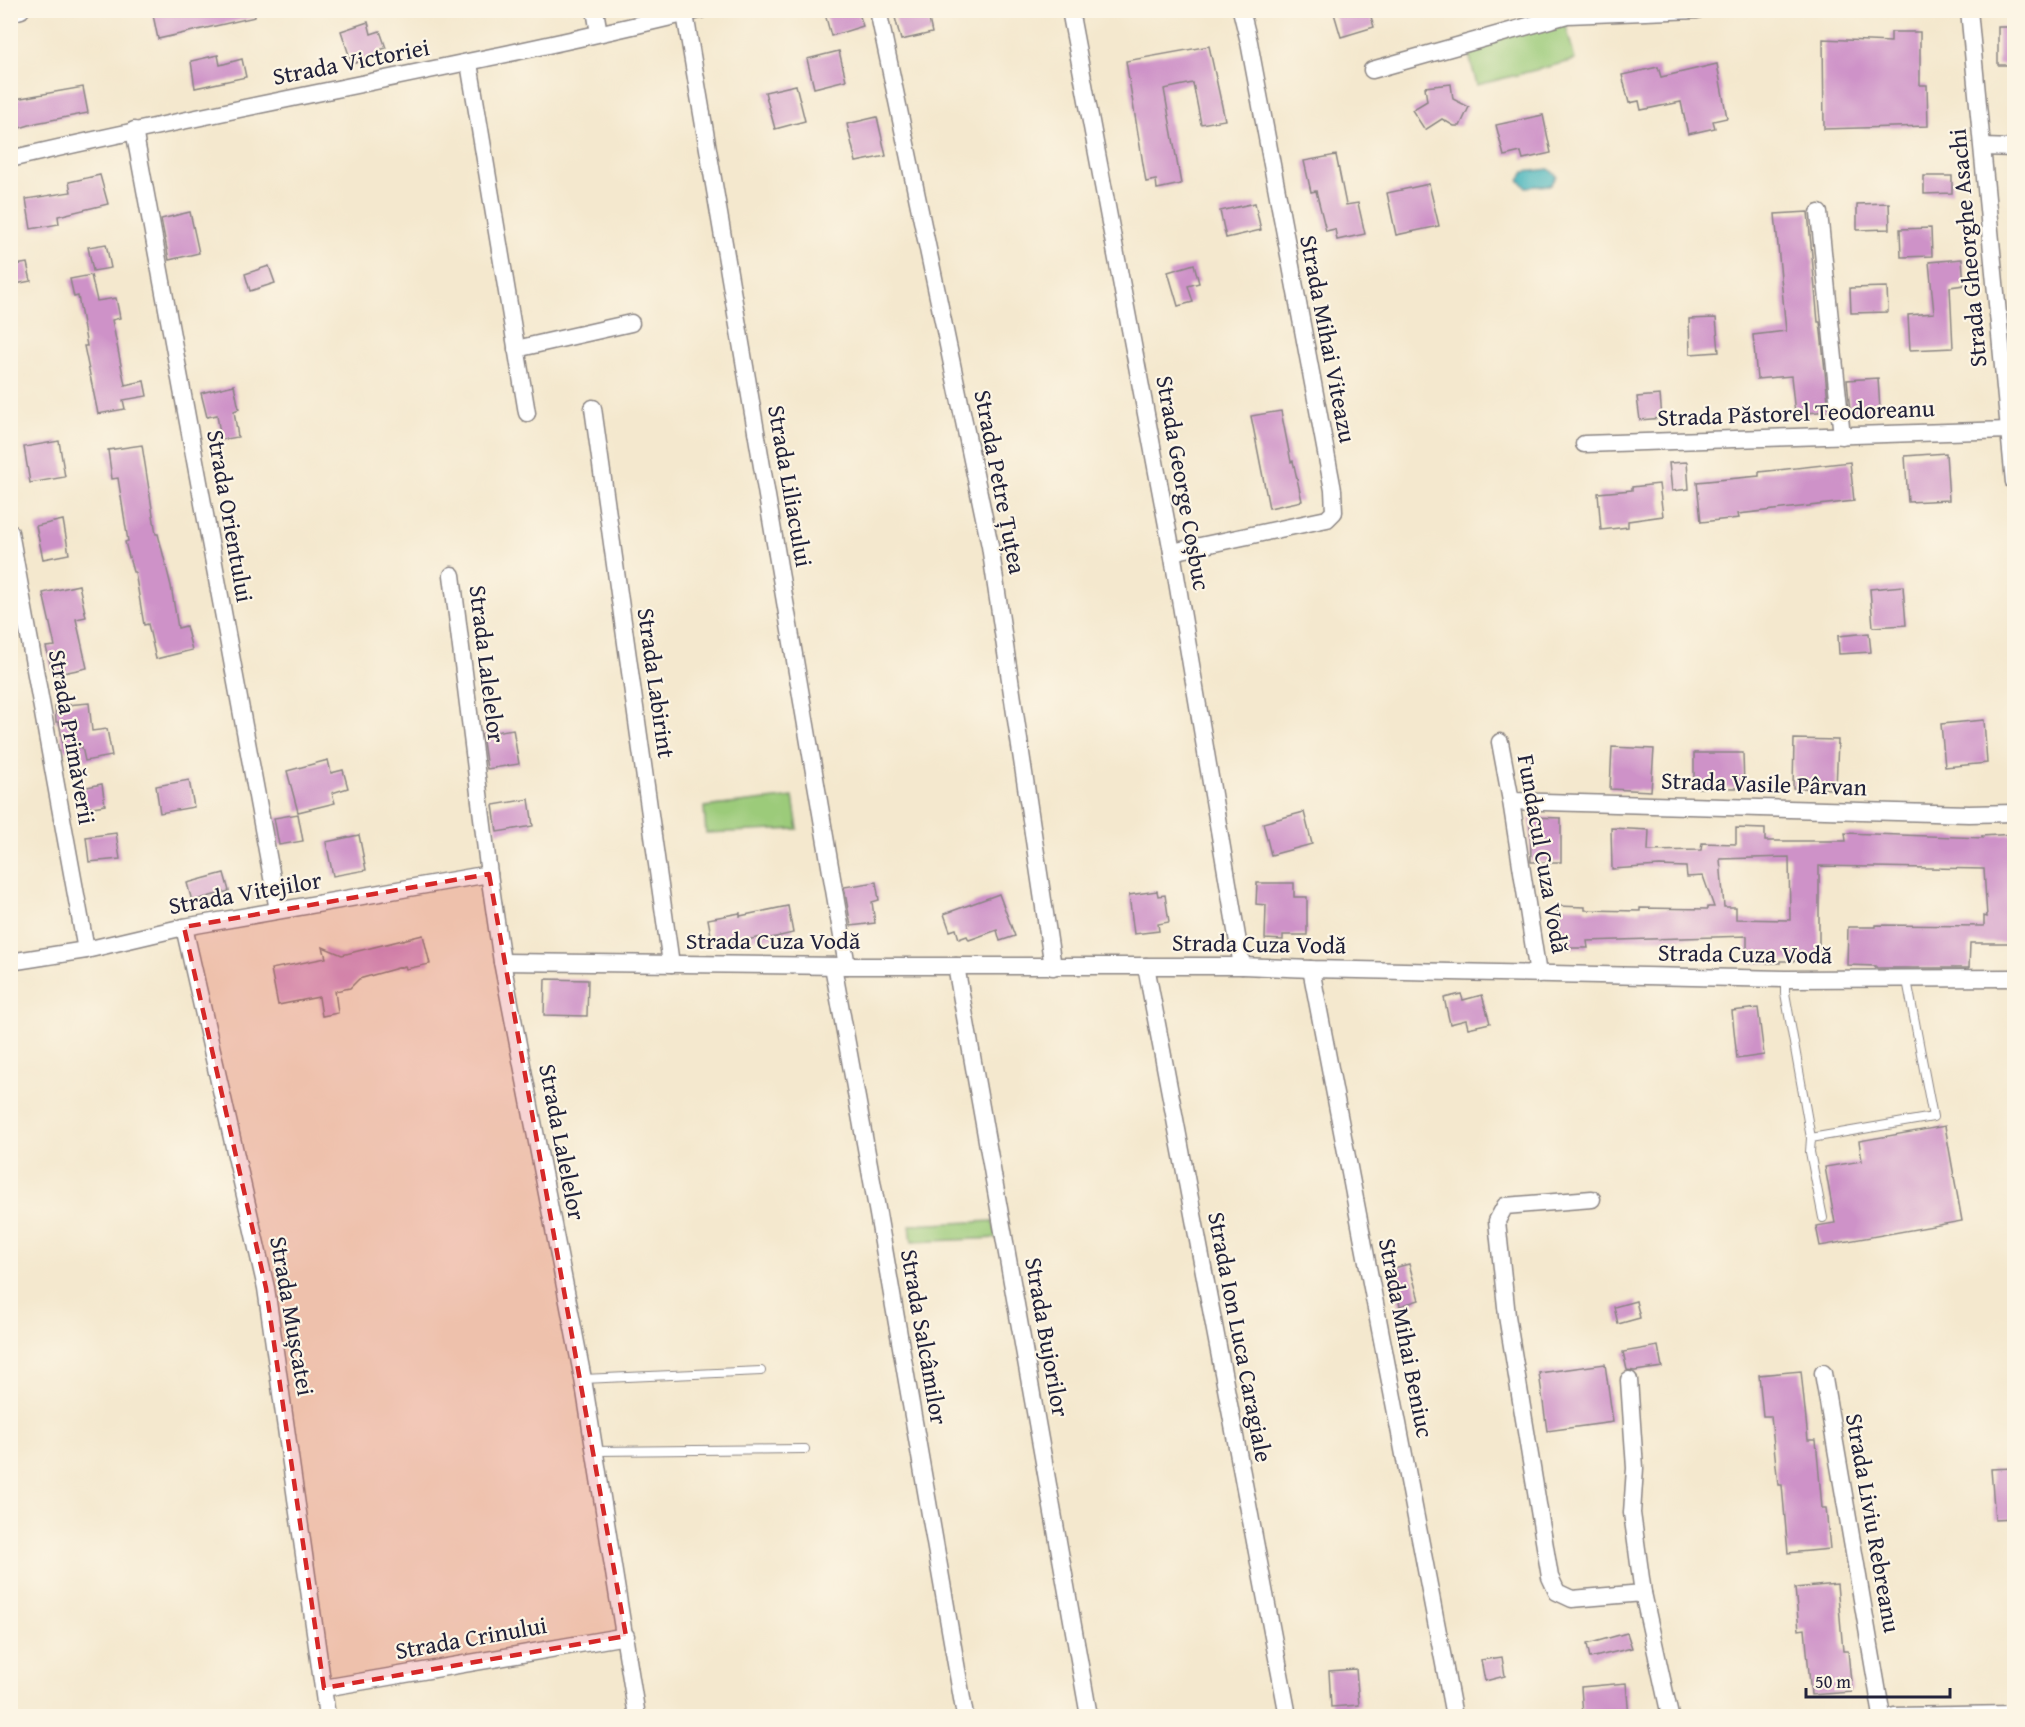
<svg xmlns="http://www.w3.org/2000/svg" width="2025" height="1727" viewBox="0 0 2025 1727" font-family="'Gentium Book Plus',serif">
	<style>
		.green { fill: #9ccb7a; stroke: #5f765a; stroke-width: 1.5 }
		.water { fill: #44b4bc; stroke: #336b7c; stroke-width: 1.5 }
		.building { fill: #ce92c8; fill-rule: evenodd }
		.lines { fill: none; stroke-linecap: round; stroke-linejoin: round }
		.lane-casing { stroke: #8b8584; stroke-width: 10 }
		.street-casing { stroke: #8b8584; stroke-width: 19 }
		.lane { stroke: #fff; stroke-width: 8 }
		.street { stroke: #fff; stroke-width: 16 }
		.marked { fill: #d62828; fill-opacity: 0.2; stroke: #d62828; stroke-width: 4.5; stroke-dasharray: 12 8; stroke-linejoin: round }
		.labels { text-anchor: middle; stroke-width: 4.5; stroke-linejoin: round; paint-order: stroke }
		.street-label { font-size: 24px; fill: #22223b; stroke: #fcf5e5 }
	</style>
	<rect width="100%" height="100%" fill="#fcf5e5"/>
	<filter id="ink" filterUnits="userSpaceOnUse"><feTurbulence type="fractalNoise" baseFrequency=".0167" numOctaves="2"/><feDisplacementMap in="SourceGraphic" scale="12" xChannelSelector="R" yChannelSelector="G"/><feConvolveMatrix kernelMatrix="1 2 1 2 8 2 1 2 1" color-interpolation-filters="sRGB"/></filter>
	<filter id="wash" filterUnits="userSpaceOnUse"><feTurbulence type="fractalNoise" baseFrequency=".008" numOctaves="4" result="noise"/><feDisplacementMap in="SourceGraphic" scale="24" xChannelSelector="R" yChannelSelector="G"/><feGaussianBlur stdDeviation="1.35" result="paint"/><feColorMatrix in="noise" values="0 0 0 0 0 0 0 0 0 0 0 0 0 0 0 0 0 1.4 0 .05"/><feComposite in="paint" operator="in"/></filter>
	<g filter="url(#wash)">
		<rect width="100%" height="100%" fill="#f4e8ce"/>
		<g class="green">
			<polygon points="1563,14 1575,60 1477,85 1465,39"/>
			<polygon points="793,797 798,829 706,833 704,807"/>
			<polygon points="993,1221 997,1238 912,1242 910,1225"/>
		</g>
		<polygon class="water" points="1549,169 1557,176 1551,185 1526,187 1519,180 1524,172"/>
		<g id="blocks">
			<g class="building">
				<polygon points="152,10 255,10 255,17 158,39"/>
				<polygon points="824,10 858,10 863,26 831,36"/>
				<polygon points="893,10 927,10 932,33 901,40"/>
				<polygon points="1333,10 1369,10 1374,27 1341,37"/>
				<polygon points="368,22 371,34 380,31 386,48 379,50 380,55 352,64 341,31"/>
				<rect x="1998" y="27" width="16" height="38"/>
				<polygon points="1891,32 1920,32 1920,85 1927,85 1928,126 1824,129 1823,39 1891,42"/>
				<polygon points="1209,46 1225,120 1201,124 1193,83 1164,89 1181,184 1157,189 1156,180 1146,182 1126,61"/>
				<polygon points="839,51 846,80 814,88 807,59"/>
				<polygon points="218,55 220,65 242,59 246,77 195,88 191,61"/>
				<polygon points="1717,64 1727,118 1713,121 1715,128 1688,134 1681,102 1641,110 1639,101 1629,103 1622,75 1658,67 1661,77"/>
				<polygon points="1451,84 1453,99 1469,107 1460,126 1454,126 1442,119 1425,130 1412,110 1427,101 1425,87"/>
				<polygon points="796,85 805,121 775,129 765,92"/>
				<polygon points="83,87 88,113 36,123 10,131 10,100"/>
				<polygon points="1543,115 1551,153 1523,159 1521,152 1504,156 1496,125"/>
				<polygon points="877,117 886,156 856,162 847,124"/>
				<polygon points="1336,155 1346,205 1358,203 1365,234 1337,240 1335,229 1326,231 1316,191 1311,192 1304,161"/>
				<polygon points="100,175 108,204 58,216 59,224 31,229 26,199 71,192 69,182"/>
				<polygon points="1924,176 1952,176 1952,193 1924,194"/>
				<polygon points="1429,184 1439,226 1396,235 1387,193"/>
				<polygon points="1255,203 1261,230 1226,238 1220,211"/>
				<polygon points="1889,203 1890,229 1857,230 1857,204"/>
				<polygon points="190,212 199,253 169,260 161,219"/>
				<polygon points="1808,212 1818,322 1820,322 1829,411 1795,414 1791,376 1757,379 1753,335 1786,331 1775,214"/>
				<polygon points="1931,228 1932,256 1901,257 1900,229"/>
				<polygon points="106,244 111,268 93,271 88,247"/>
				<polygon points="1962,259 1964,285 1950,287 1953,348 1910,350 1908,315 1934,313 1929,262"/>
				<polygon points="27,263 31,281 10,285 10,266"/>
				<polygon points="1194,264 1199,283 1188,286 1193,302 1178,306 1168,272"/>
				<polygon points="269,266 275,283 250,291 245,274"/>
				<polygon points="91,275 97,301 116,298 120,318 112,320 125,385 144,381 147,396 123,400 125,409 98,414 84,346 87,346 78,296 74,297 70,279"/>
				<polygon points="1887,287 1888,312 1851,313 1850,288"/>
				<polygon points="1716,318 1719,352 1690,354 1689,319"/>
				<polygon points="1878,378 1880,410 1850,411 1847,380"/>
				<polygon points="234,385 239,409 234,411 238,437 221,440 217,415 207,417 201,393"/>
				<polygon points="1660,395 1662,418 1640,420 1637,397"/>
				<polygon points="1281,411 1291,462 1293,461 1302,501 1269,508 1251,416"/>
				<polygon points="59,441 65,477 30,483 24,447"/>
				<polygon points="142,445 156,534 158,534 171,586 178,628 186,626 192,650 156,659 148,624 144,625 135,572 133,572 125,542 128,541 118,478 112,479 108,450"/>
				<polygon points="1946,453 1949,500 1908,502 1905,456"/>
				<polygon points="1687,462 1689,489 1672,491 1669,463"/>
				<polygon points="1850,462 1854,501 1738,514 1739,518 1701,522 1697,482 1759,476 1759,472"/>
				<polygon points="1659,484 1663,516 1628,521 1628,527 1601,530 1598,493 1632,490 1632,487"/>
				<polygon points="63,520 69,554 43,559 36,526"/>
				<polygon points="79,585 86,617 76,619 87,668 53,675 46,647 55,646 43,593"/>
				<polygon points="1903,586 1906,625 1873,627 1870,589"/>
				<polygon points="1869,633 1871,652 1839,654 1838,636"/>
				<polygon points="89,703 92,731 107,729 112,756 85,761 82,747 64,750 59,722 56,722 55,706"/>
				<polygon points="1984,720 1987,763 1945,767 1941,724"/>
				<polygon points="513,729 519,764 487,769 482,734"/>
				<polygon points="1794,739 1838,740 1836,789 1793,788"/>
				<polygon points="1612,747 1654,749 1651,791 1610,789"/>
				<polygon points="1694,753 1743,753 1744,788 1694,788"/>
				<polygon points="328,760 331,773 343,770 348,788 332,793 335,803 298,812 287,771"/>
				<polygon points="189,780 194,807 160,813 156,786"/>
				<polygon points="102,784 105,805 86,808 82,788"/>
				<polygon points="529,799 533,826 497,832 493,805"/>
				<polygon points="1304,812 1312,844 1271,855 1263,823"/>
				<polygon points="298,814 303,841 279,845 274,818"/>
				<polygon points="1530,817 1561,818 1561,862 1531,862"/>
				<path d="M1611 828 1649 830 1648 851 1701 850 1702 843 1736 844V828L1765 829V841H1846L1845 833 1983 838 1982 836 2014 834V943H1970L1969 968H1876V966L1847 965 1848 927H1876V925L1984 926V916L1987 917 1984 869 1819 866V961H1780V963H1747V936L1587 941 1588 948H1559L1558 906 1585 907V910L1640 911V908L1708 909V907H1714L1703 876 1687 877 1686 867 1660 866 1612 869ZM1789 857 1790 920 1736 919V907H1724L1720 859Z"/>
				<polygon points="116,833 120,859 89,862 86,837"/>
				<polygon points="359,835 366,870 333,876 326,842"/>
				<polygon points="224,873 229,891 192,901 187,883"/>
				<polygon points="876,882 879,900 872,902 875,923 851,926 844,887"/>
				<polygon points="1257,883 1294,883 1294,897 1307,897 1307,935 1283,935 1283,940 1265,939 1266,905 1256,904"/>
				<polygon points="1157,891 1158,896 1165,895 1169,922 1158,924 1159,931 1134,934 1129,895"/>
				<polygon points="999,894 1015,936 1000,941 997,930 969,940 967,936 959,939 956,929 950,931 944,914"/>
				<polygon points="788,906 793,933 763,940 762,937 713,946 708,919 740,913 740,916"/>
				<polygon points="423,935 430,964 406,969 405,966 359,979 350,988 335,991 338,1013 322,1016 319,997 278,1005 271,969 326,958 323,947 342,955"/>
				<polygon points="545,979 588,980 587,1016 544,1015"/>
				<polygon points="1461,994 1463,1000 1482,995 1490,1023 1468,1028 1466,1020 1450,1024 1444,998"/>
				<polygon points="1758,1008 1764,1055 1737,1059 1732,1011"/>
				<polygon points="1945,1126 1962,1221 1820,1246 1816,1226 1835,1223 1825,1167 1862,1161 1859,1141"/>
				<polygon points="1409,1264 1419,1300 1400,1306 1390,1269"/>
				<polygon points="1636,1301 1640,1318 1618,1324 1614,1307"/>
				<polygon points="1658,1346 1662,1367 1635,1371 1627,1370 1623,1352"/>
				<polygon points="1605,1364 1613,1422 1547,1431 1539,1373"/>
				<polygon points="1801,1371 1808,1440 1816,1440 1822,1508 1826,1508 1830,1549 1788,1553 1782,1485 1778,1485 1771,1416 1763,1416 1759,1375"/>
				<polygon points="2014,1468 2014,1519 1995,1520 1991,1469"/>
				<polygon points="1837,1584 1843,1651 1848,1651 1852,1692 1811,1695 1805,1629 1799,1630 1795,1588"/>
				<polygon points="1627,1633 1632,1648 1590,1658 1587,1644"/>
				<polygon points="1502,1657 1505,1676 1485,1681 1481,1660"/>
				<polygon points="1356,1669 1359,1705 1331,1707 1329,1671"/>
				<polygon points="1626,1683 1629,1716 1583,1716 1581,1687"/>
			</g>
		</g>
	</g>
	<g filter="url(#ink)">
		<use href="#blocks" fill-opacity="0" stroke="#8b8584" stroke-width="1.5"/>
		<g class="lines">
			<g class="lane-casing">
				<g id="lane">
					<polyline points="1785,979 1785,993 1811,1138 1933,1117 1907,980"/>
					<polyline points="1811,1138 1810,1152 1823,1218"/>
					<polyline points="583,1379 761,1371"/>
					<polyline points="595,1451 805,1449"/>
				</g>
			</g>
			<g class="street-casing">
				<g id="street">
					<polyline points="595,10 599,33"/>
					<polyline points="878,10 990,546 1053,967"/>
					<polyline points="1070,10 1172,552 1242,966"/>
					<polyline points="1969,10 2014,482"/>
					<polyline points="10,13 21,10"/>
					<polyline points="685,14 847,966"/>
					<polyline points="469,63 527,413"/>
					<polyline points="1372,70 1567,15 1697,10"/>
					<polyline points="134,130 278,910"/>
					<polyline points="1983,147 2014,148"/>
					<path d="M10 159C239 105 471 66 700 10"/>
					<polyline points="1819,213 1842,436"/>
					<polyline points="516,349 631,323"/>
					<polyline points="593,408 671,964"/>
					<polyline points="1584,444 2009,430"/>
					<polyline points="10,532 86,950"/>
					<polyline points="1172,552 1327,519 1334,512 1333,490 1249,42 1241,10"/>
					<polyline points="452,575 489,874 502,962 583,1379 637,1716"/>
					<polyline points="1500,742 1511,801 1538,974"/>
					<polyline points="1511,801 1969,814 2014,813"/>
					<polyline points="184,927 266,1288 327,1716"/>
					<polyline points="10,962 86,950 184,927 489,874"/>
					<polyline points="502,962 847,966 1242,966 1311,969 1785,979 2014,978"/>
					<polyline points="833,966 878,1214 965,1716"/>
					<polyline points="956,966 1089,1716"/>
					<polyline points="1146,966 1288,1716"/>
					<polyline points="1311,969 1454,1716"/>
					<polyline points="1592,1199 1505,1206 1497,1221 1507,1316 1550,1577 1557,1592 1572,1599 1643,1593 1670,1716"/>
					<polyline points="1823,1373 1882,1716"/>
					<polyline points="1629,1380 1635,1468 1632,1513 1643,1593"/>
					<polyline points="324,1688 626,1636"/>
					<polyline points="1894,1716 2014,1714"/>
				</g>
			</g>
			<use href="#lane" class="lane"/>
			<use href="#street" class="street"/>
		</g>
	</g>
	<path class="marked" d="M489 874 626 1636 324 1688 266 1288 184 927Z"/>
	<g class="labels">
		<g class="street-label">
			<text transform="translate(351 62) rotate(-11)" y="8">Strada Victoriei</text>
			<text transform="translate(1968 248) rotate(-95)" y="8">Strada Gheorghe Asachi</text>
			<text transform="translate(1328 339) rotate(79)" y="8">Strada Mihai Viteazu</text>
			<text transform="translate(1796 413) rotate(-2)" y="8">Strada Păstorel Teodoreanu</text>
			<text transform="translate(1000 482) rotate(79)" y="8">Strada Petre Țuțea</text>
			<text transform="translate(1183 483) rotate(80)" y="8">Strada George Coșbuc</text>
			<text transform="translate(790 486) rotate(80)" y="8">Strada Liliacului</text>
			<text transform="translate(230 516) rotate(80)" y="8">Strada Orientului</text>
			<text transform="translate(487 664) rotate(83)" y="8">Strada Lalelelor</text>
			<text transform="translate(656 683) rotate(82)" y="8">Strada Labirint</text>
			<text transform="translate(72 737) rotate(80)" y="8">Strada Primăverii</text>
			<text transform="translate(1764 784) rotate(2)" y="8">Strada Vasile Pârvan</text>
			<text transform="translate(1543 854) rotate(80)" y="8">Fundacul Cuza Vodă</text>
			<text transform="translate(245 893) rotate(-10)" y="8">Strada Vitejilor</text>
			<text x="773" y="949">Strada Cuza Vodă</text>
			<text transform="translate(1259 944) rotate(1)" y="8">Strada Cuza Vodă</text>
			<text transform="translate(1745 954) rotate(1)" y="8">Strada Cuza Vodă</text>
			<text transform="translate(562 1142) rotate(79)" y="8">Strada Lalelelor</text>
			<text transform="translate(292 1316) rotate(80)" y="8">Strada Mușcatei</text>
			<text transform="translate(924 1337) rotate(80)" y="8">Strada Salcâmilor</text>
			<text transform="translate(1047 1337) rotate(80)" y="8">Strada Bujorilor</text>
			<text transform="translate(1240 1337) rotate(79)" y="8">Strada Ion Luca Caragiale</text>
			<text transform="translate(1406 1338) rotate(79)" y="8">Strada Mihai Beniuc</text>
			<text transform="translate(1873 1523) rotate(80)" y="8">Strada Liviu Rebreanu</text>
			<text transform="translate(471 1638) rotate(-10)" y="8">Strada Crinului</text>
		</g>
	</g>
	<rect width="2025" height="1727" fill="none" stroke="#fcf5e5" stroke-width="36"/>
	<path d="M1806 1688v9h144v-9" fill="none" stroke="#22223b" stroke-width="3"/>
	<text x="1815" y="1688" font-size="18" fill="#22223b" stroke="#fcf5e5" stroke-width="4.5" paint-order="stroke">50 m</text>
</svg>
